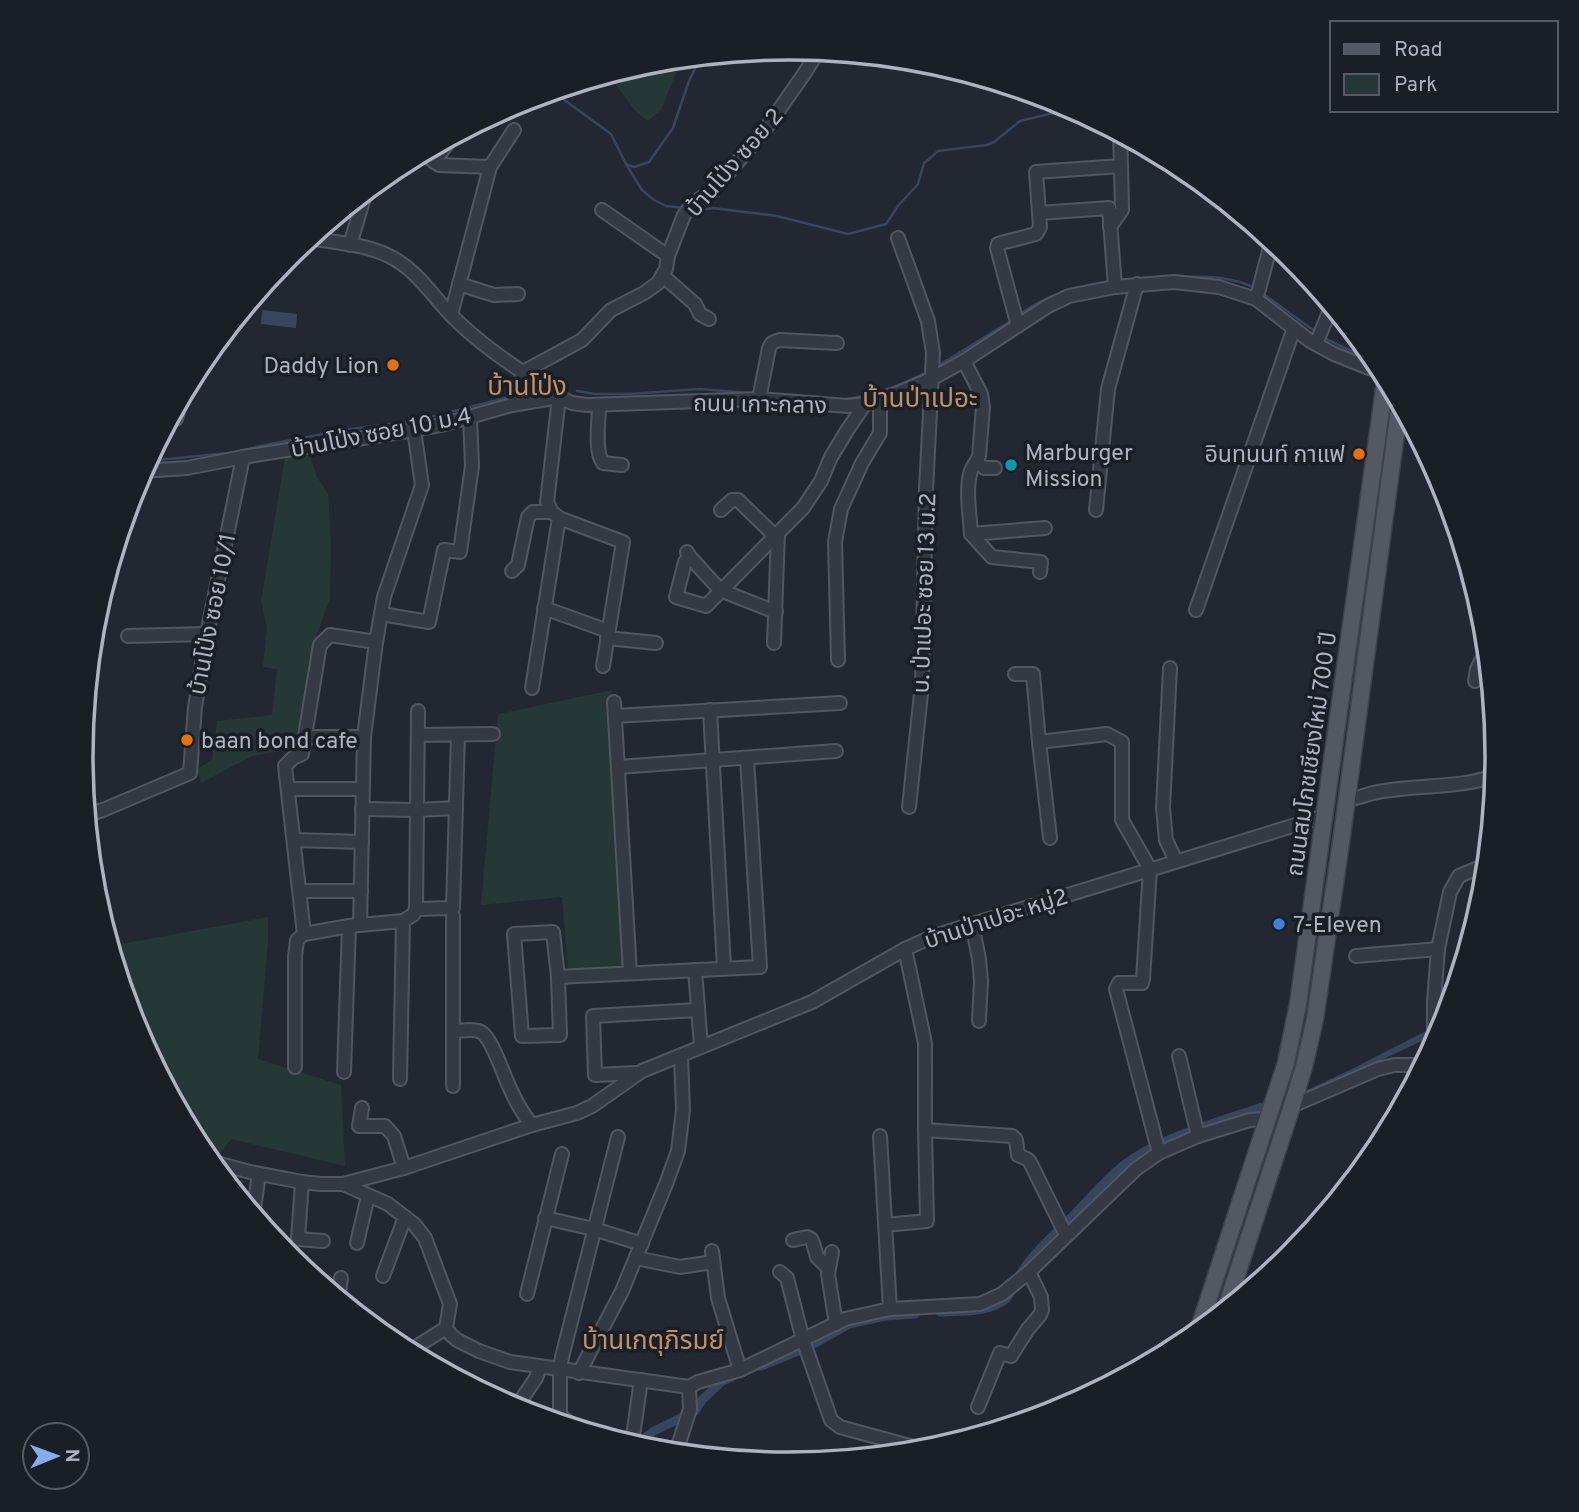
<svg xmlns="http://www.w3.org/2000/svg" width="1579" height="1512" viewBox="0 0 1579 1512" font-family="Overpass,'Noto Sans Thai',sans-serif">
	<style>
		.green { fill: #263737 }
		.water { fill: #38455a }
		.lines { fill: none; stroke-linecap: round; stroke-linejoin: round }
		.stream { stroke: #38455a; stroke-width: 2.5 }
		.canal { stroke: #38455a; stroke-width: 9 }
		.minor-casing { stroke: #515761; stroke-width: 16 }
		.major-casing { stroke: #3d434d; stroke-width: 19 }
		.minor { stroke: #343a43; stroke-width: 12 }
		.major { stroke: #525963; stroke-width: 16 }
		.food-dot { fill: #e8710a; stroke: #191f27; stroke-width: 2.5 }
		.culture-dot { fill: #0f9aa8; stroke: #191f27; stroke-width: 2.5 }
		.shop-dot { fill: #3f7fe0; stroke: #191f27; stroke-width: 2.5 }
		.labels { text-anchor: middle; stroke-width: 7; stroke-linejoin: round; paint-order: stroke }
		.street-label { font-size: 23px; fill: #adb4c0; stroke: #191f27 }
		.poi-label { font-size: 23px; fill: #adb4c0; stroke: #191f27; text-anchor: start }
		.quarter-label { font-size: 26px; fill: #c59063; stroke: #191f27 }
		.rim { fill: none; stroke: #adb4c0; stroke-width: 3.5 }
	</style>
	<rect width="100%" height="100%" fill="#212832"/>
	<g class="green">
		<polygon points="682,58 661,110 648,121 635,111 608,74 652,61"/>
		<polygon points="309,453 317,477 328,494 331,542 330,598 317,634 295,745 287,750 252,756 201,783 197,769 212,760 217,721 272,715 277,669 263,667 267,628 261,600 263,590 285,458"/>
		<polygon points="612,690 627,967 568,972 562,897 481,905 498,714"/>
		<polygon points="268,917 268,943 258,1059 341,1085 345,1166 231,1139 216,1160 206,1156 199,1148 204,1125 183,1119 135,1027 110,946"/>
	</g>
	<g class="water">
		<polygon points="262,310 297,314 296,328 261,324"/>
		<polygon points="1426,1031 1428,1038 1308,1095 1307,1090 1350,1070"/>
	</g>
	<g class="lines">
		<g class="stream">
			<polyline points="552,91 611,134 626,164 642,190 654,200 666,206 685,208"/>
			<polyline points="626,164 634,167 649,162 673,128 689,81 701,56"/>
			<polyline points="694,211 713,208 777,216 848,234 886,224 898,206 918,184 924,163 938,151 987,145 994,142 1020,121 1074,108"/>
			<path d="M1177 277C1203 276 1234 276 1256 289"/>
			<polyline points="1118,280 1164,277"/>
			<polyline points="1262,293 1316,332"/>
			<path d="M1020 314C1047 295 1079 285 1112 281"/>
			<polyline points="1324,338 1368,359"/>
			<polyline points="938,366 1012,320"/>
			<polyline points="577,391 595,394 629,394 700,389 749,393"/>
			<path d="M839 400C872 396 899 386 929 371"/>
			<polyline points="147,461 238,452 260,446 344,430 419,420 509,397"/>
		</g>
		<g class="canal">
			<path d="M1018 1278C1030 1256 1050 1239 1067 1222 1086 1203 1104 1181 1124 1165 1159 1138 1219 1122 1262 1107"/>
			<path d="M940 1312C960 1311 989 1313 1006 1299 1007 1298 1012 1290 1013 1289"/>
			<polyline points="761,1366 808,1347 849,1324 885,1316 915,1314"/>
			<polyline points="634,1446 654,1431 695,1411 702,1400 722,1381 732,1377"/>
		</g>
		<g class="minor-casing">
			<g id="minor">
				<polyline points="419,154 428,157 439,165 490,167"/>
				<polyline points="434,162 452,137"/>
				<polyline points="602,210 668,256"/>
				<polyline points="1110,227 1122,210 1121,166"/>
				<polyline points="898,238 928,321 933,353 926,490 922,684 909,807"/>
				<path d="M307 240 316 239C340 243 367 245 389 256 416 269 431 294 451 315 482 347 523 372 559 397L572 403 587 405 759 399 848 406 865 404 889 397 933 378 964 361 1048 306 1069 296 1115 287 1174 282 1219 287 1256 299 1310 341 1334 354 1369 368 1384 372"/>
				<polyline points="350,245 366,191"/>
				<polyline points="663,276 695,304 700,314 709,319"/>
				<polyline points="459,284 494,295 518,294"/>
				<polyline points="1115,287 1109,208 1039,213 1036,172 1121,166 1120,133"/>
				<polyline points="1256,299 1258,293 1272,240"/>
				<polyline points="451,315 490,167 514,130"/>
				<polyline points="1018,326 997,248 998,244 1001,243 1036,234 1040,227 1039,213"/>
				<polyline points="1316,344 1332,305"/>
				<path d="M964 361 981 394 983 407 979 456C977 462 973 465 971 471 965 488 970 516 971 534L992 557 1041 562 1040 572"/>
				<polyline points="523,372 582,340 611,310 644,293 658,283 666,269 668,256 684,215 690,207 710,191 730,171 767,127 804,74 819,50"/>
				<polyline points="759,399 769,348 772,343 779,340 837,343"/>
				<polyline points="512,405 519,391 523,372"/>
				<path d="M599 406C599 421 594 451 603 463L622 465"/>
				<polyline points="176,419 181,399"/>
				<polyline points="977,462 984,468 995,468"/>
				<polyline points="142,471 187,468 243,457 414,430 441,425 512,405 559,397 547,502 552,512 559,518 532,688"/>
				<polyline points="721,510 732,500 738,500 775,536"/>
				<polyline points="1096,510 1108,389 1137,284"/>
				<polyline points="559,518 623,542 603,666"/>
				<polyline points="971,534 1045,528"/>
				<polyline points="687,552 690,557 720,590 776,612"/>
				<polyline points="690,557 685,562 676,597 706,606 803,508 821,481 831,457 848,429 865,404"/>
				<polyline points="512,571 518,565 528,517 533,512 552,512"/>
				<polyline points="544,608 608,631"/>
				<polyline points="1196,610 1294,328"/>
				<polyline points="381,614 429,622 444,550 460,552 472,466 470,417"/>
				<polyline points="128,636 207,634"/>
				<polyline points="607,638 656,643"/>
				<polyline points="774,643 778,533"/>
				<polyline points="838,660 835,542 841,509 862,463 880,433 880,400"/>
				<polyline points="1170,668 1163,808 1166,840 1176,861"/>
				<polyline points="1015,674 1033,674 1039,742 1050,838"/>
				<polyline points="1475,681 1477,669 1488,648"/>
				<polyline points="614,702 630,973"/>
				<polyline points="710,710 724,968"/>
				<polyline points="615,716 840,703"/>
				<polyline points="418,735 493,734"/>
				<polyline points="305,737 364,737"/>
				<polyline points="1039,742 1107,734 1122,742 1122,820 1150,869 1143,979 1142,983 1119,983 1116,989 1159,1153"/>
				<polyline points="618,767 836,751"/>
				<polyline points="288,789 362,789"/>
				<path d="M1347 798C1358 800 1363 795 1373 793 1381 791 1391 790 1400 789 1432 785 1465 787 1496 775"/>
				<polyline points="362,809 417,810 456,808"/>
				<polyline points="87,815 103,810 190,773 195,707 207,634 243,457"/>
				<polyline points="294,840 362,842"/>
				<polyline points="300,891 361,891"/>
				<polyline points="416,909 453,908 458,735"/>
				<polyline points="972,924 979,959 981,981 979,1021"/>
				<polyline points="360,925 364,737 376,642 384,597 422,485 414,430"/>
				<polygon points="553,932 558,977 560,1035 522,1036 514,934"/>
				<polyline points="304,934 285,766 293,758 302,754 320,645 330,635 376,642"/>
				<polyline points="1356,956 1438,949"/>
				<polyline points="695,970 701,1046"/>
				<polyline points="558,977 760,967 747,758"/>
				<path d="M453 1031C461 1031 473 1028 481 1032 492 1038 503 1074 509 1086 515 1100 522 1113 532 1125"/>
				<polyline points="1434,1047 1434,1001 1438,949 1450,892 1459,876 1488,864"/>
				<polyline points="1179,1056 1198,1136"/>
				<polyline points="295,1067 295,957 297,940 304,934 349,926 403,921 413,915 416,909 418,711"/>
				<polyline points="344,1072 349,926"/>
				<polyline points="637,1073 595,1075 593,1016 698,1010"/>
				<polyline points="400,1079 403,921"/>
				<polyline points="453,1086 453,916"/>
				<polyline points="1292,1106 1378,1069 1394,1065 1424,1065"/>
				<polyline points="362,1108 359,1126 385,1126 394,1136 404,1168"/>
				<polyline points="925,1130 1012,1136 1016,1140 1018,1155 1027,1159 1030,1162 1066,1235"/>
				<polyline points="880,1136 890,1309"/>
				<polyline points="209,1161 250,1172 302,1182 321,1184 343,1184 404,1168 532,1125 577,1113 592,1106 642,1071 812,1002 905,949 934,936 1325,816"/>
				<polyline points="302,1182 298,1239 323,1241"/>
				<polyline points="343,1184 388,1204 414,1224 425,1238 450,1304 446,1328 451,1335 457,1340 479,1351 510,1362 689,1387 698,1382 740,1370 845,1319 890,1309 980,1304 1002,1294 1029,1272 1136,1169 1159,1153 1198,1136 1250,1120 1268,1119"/>
				<polyline points="253,1215 259,1174"/>
				<polyline points="545,1218 594,1229 642,1244"/>
				<polyline points="885,1225 927,1221 925,1130 925,1043 905,949"/>
				<polyline points="793,1240 807,1237 811,1239 813,1243 817,1257 828,1268"/>
				<polyline points="357,1243 368,1196"/>
				<polyline points="712,1251 718,1298 740,1370"/>
				<polyline points="832,1252 828,1274 836,1324"/>
				<polyline points="636,1258 680,1267 713,1262"/>
				<polyline points="295,1263 296,1262"/>
				<polyline points="780,1272 787,1278 803,1340 831,1420 840,1427 928,1451"/>
				<polyline points="383,1276 405,1217"/>
				<polyline points="527,1294 562,1154"/>
				<polyline points="338,1298 341,1278"/>
				<polyline points="408,1352 446,1328"/>
				<polyline points="579,1373 622,1291 666,1184 678,1151 683,1110 681,1056"/>
				<polyline points="978,1407 1000,1353 1011,1356 1028,1329 1040,1315 1042,1310 1041,1297 1029,1272"/>
				<polyline points="515,1409 536,1378 540,1367"/>
				<polyline points="573,1426 560,1415 560,1369 562,1357 618,1137"/>
				<polyline points="633,1436 641,1380"/>
				<polyline points="674,1453 680,1440 690,1409 689,1387"/>
			</g>
		</g>
		<g class="major-casing">
			<g id="major">
				<polyline points="1225,1311 1292,1106 1304,1067 1315,1019 1342,835 1400,403"/>
				<polyline points="1197,1334 1286,1063 1298,1004 1386,375"/>
			</g>
		</g>
		<use href="#minor" class="minor"/>
		<use href="#major" class="major"/>
	</g>
	<g class="food-dot">
		<circle cx="393" cy="365" r="7"/>
		<circle cx="1359" cy="454" r="7"/>
		<circle cx="187" cy="740" r="7"/>
	</g>
	<circle class="culture-dot" cx="1011" cy="465" r="7"/>
	<circle class="shop-dot" cx="1279" cy="924" r="7"/>
	<g class="labels">
		<g class="street-label">
			<text transform="translate(734 162) rotate(-49)" y="8">บ้านโป่ง ซอย 2</text>
			<text transform="translate(760 404) rotate(1)" y="8">ถนน เกาะกลาง</text>
			<text transform="translate(381 432) rotate(-11)" y="8">บ้านโป่ง ซอย 10 ม.4</text>
			<text transform="translate(924 593) rotate(-88)" y="8">บ. ป่าเปอะ ซอย 13 ม.2</text>
			<text transform="translate(212 614) rotate(-79)" y="8">บ้านโป่ง ซอย 10/1</text>
			<text transform="translate(1311 754) rotate(-82)" y="8">ถนนสมโภชเชียงใหม่ 700 ปี</text>
			<text transform="translate(996 918) rotate(-18)" y="8">บ้านป่าเปอะ หมู่2</text>
		</g>
		<g class="poi-label">
			<text x="379" y="373" text-anchor="end">Daddy Lion</text>
			<text x="1025" y="460">Marburger<tspan x="1025" dy="26">Mission</tspan></text>
			<text x="1345" y="462" text-anchor="end">อินทนนท์ กาแฟ</text>
			<text x="201" y="748">baan bond cafe</text>
			<text x="1293" y="932">7-Eleven</text>
		</g>
		<g class="quarter-label">
			<text x="527" y="395">บ้านโป่ง</text>
			<text x="920" y="407">บ้านป่าเปอะ</text>
			<text x="653" y="1349">บ้านเกตุภิรมย์</text>
		</g>
	</g>
	<path d="M0 0H1579V1512H0ZM93 756a696 696 0 1 1 1392 0a696 696 0 1 1-1392 0Z" fill="#191f27" fill-rule="evenodd"/>
	<path class="rim" d="M93 756a696 696 0 1 1 1392 0a696 696 0 1 1-1392 0Z"/>
	<rect x="1330" y="21" width="228" height="91" fill="#191f27" stroke="#545b64" stroke-width="2"/>
	<rect x="1344" y="44" width="35" height="10" fill="#525963" stroke="#545b64" stroke-width="2"/>
	<text x="1394" y="56" font-size="21" fill="#adb4c0">Road</text>
	<rect x="1344" y="74" width="35" height="21" fill="#263737" stroke="#545b64" stroke-width="2"/>
	<text x="1394" y="91" font-size="21" fill="#adb4c0">Park</text>
	<g transform="translate(56 1456) rotate(89)"><circle r="33" fill="#191f27" stroke="#545b64" stroke-width="2"/>
	<path d="M0-5L12 26L0 18L-12 26Z" fill="#88aceb"/>
	<text y="-10" font-size="19" font-weight="bold" text-anchor="middle" fill="#adb4c0">N</text>
	</g>
</svg>
